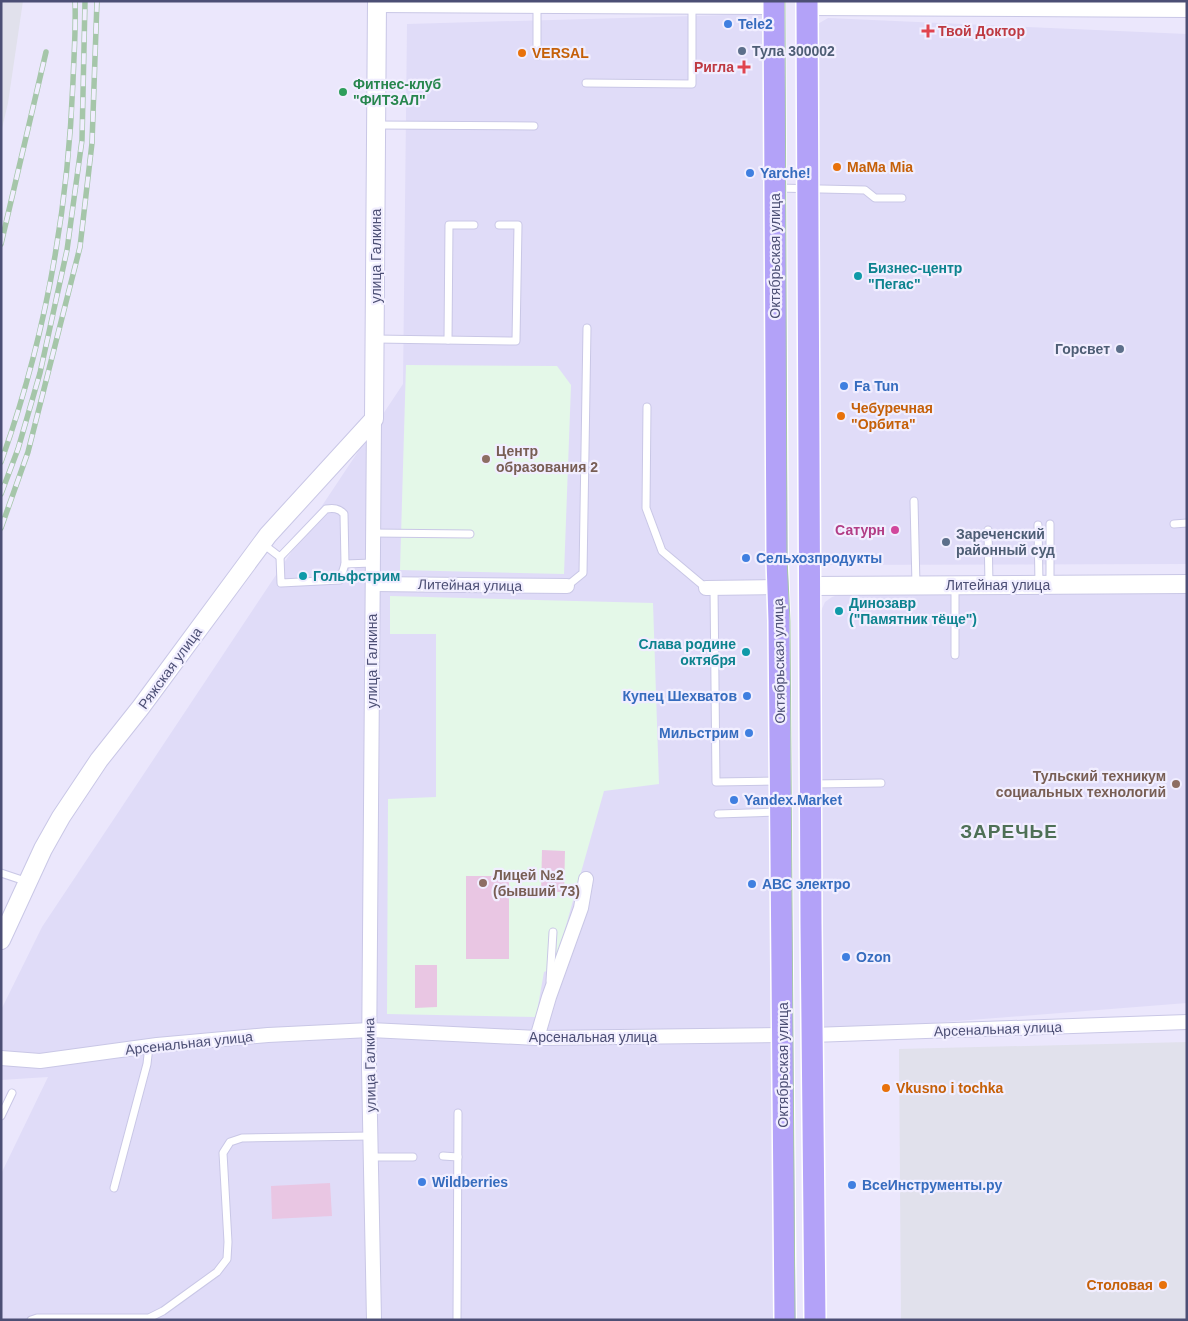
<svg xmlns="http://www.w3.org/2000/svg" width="1188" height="1321" viewBox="0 0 1188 1321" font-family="Arial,sans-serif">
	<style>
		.residential { fill: #e0dcf8 }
		.industrial { fill: #e1e1ec }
		.education { fill: #e4f8e8 }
		.green { fill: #e9c6e3 }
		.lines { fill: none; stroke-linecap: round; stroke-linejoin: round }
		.service-casing { stroke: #c9c7e6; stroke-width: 9 }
		.minor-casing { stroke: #c9c7e6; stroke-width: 16 }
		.tertiary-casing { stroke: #c9c7e6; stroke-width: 20 }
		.primary-casing { stroke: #fff; stroke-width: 24 }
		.service { stroke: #fff; stroke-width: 7 }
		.minor { stroke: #fff; stroke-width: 14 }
		.tertiary { stroke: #fff; stroke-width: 18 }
		.primary { stroke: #b3a2f8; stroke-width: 21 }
		.tram { stroke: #a5c6a9; stroke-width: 1 }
		.rail-casing { stroke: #a5c6a9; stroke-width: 5.5 }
		.rail { stroke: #f1eeff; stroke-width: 4; stroke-dasharray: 11; stroke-linecap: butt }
		.shop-dot { fill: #3f7fe0; stroke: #f1eeff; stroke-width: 2 }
		.health-dot { fill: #e0444e; stroke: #f1eeff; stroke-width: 2 }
		.service-dot { fill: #5c6f8a; stroke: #f1eeff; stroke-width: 2 }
		.food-dot { fill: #e8710a; stroke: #f1eeff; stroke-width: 2 }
		.leisure-dot { fill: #2e9e5b; stroke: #f1eeff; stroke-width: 2 }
		.culture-dot { fill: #0f9aa8; stroke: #f1eeff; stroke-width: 2 }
		.education-dot { fill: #8d6e63; stroke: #f1eeff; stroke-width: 2 }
		.hotel-dot { fill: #d1479c; stroke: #f1eeff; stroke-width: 2 }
		.labels { text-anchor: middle; stroke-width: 4.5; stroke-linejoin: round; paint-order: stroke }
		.shop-label { font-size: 14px; font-weight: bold; fill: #366cbe; stroke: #f1eeff; text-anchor: start }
		.health-label { font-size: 14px; font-weight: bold; fill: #be3a42; stroke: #f1eeff; text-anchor: start }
		.service-label { font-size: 14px; font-weight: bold; fill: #4e5e75; stroke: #f1eeff; text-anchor: start }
		.food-label { font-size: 14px; font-weight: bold; fill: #c56008; stroke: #f1eeff; text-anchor: start }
		.leisure-label { font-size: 14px; font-weight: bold; fill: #27864d; stroke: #f1eeff; text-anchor: start }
		.street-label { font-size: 14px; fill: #4c4f75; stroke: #f1eeff }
		.culture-label { font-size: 14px; font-weight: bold; fill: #0d838f; stroke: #f1eeff; text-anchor: start }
		.education-label { font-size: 14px; font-weight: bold; fill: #785e54; stroke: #f1eeff; text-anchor: start }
		.hotel-label { font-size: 14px; font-weight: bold; fill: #b23c85; stroke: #f1eeff; text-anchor: end }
		.district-label { font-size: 19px; font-weight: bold; letter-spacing: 1px; fill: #4e7056; stroke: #f1eeff }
	</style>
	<rect width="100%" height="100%" fill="#ebe7fc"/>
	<g class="residential">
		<polygon points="763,14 778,1320 1,1320 1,1174 48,1077 1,1080 1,1010 42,927 403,384 407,24"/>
		<polygon points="828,18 1187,34 1187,564 814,565 816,25"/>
		<polygon points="1187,591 1187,1003 844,1030 826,1029 824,1026 823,1020 821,611 825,602 832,597 844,593"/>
	</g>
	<g class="industrial">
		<polygon points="1,1 23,1 8,103 1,133"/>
		<polygon points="1187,1042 1187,1320 901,1320 899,1049"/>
	</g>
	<g class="education">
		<polygon points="406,365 557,366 571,385 564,574 400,570"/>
		<polygon points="390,596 653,603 659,784 604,791 554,968 544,972 536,1017 387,1014 388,799 436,797 436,634 390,634"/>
	</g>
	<g class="green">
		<polygon points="542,850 565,851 564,892 541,892"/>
		<rect x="466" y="876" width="43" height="83"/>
		<polygon points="415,965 437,965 437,1007 415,1008"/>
		<polygon points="330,1183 332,1216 272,1219 271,1186"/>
	</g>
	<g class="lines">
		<g class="service-casing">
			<g id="service">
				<polyline points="537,4 537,56"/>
				<polyline points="586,83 692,84 692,5"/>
				<polyline points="377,125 534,126"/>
				<polyline points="777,188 865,190 875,198 902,198"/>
				<polyline points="376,339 516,341 518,225 499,225"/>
				<polyline points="448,340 449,225 474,225"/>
				<polyline points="647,407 646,508 662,551 706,588"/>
				<polyline points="914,501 916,585"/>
				<polyline points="1050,524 1050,584"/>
				<polyline points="1174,524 1187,523"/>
				<polyline points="1038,525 1039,584"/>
				<polyline points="988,530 989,585"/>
				<polyline points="373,533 470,534"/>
				<path d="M263 544 280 557 326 509C333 508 339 508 344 514L345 564 372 563"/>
				<polyline points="280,557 281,583 340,580 345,564"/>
				<polyline points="567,586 583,573 587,328"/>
				<polyline points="714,588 716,782 779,781"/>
				<polyline points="955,655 955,586"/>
				<polyline points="813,784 881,783"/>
				<polyline points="718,814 778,812"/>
				<polyline points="1,873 28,882"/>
				<polyline points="550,981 553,932"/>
				<polyline points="1,1116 12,1093"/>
				<polyline points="443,1156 458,1157"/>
				<polyline points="372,1157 413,1157"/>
				<polyline points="114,1188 147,1064 149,1046"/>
				<polyline points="31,1320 37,1318 149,1318 163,1311 217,1272 227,1259 228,1242 223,1153 230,1142 242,1138 371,1136"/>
				<polyline points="457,1320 458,1113"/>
			</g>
		</g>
		<g class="minor-casing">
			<g id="minor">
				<polyline points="374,419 369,1068 374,1320"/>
				<polyline points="373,584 567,586"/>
				<polyline points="706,588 778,587"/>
				<polyline points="812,1035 1187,1022"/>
				<polyline points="537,1038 549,997 581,908 586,879"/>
				<polyline points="1,1058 40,1061 157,1045 268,1035 370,1030 537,1038 783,1035"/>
			</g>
		</g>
		<g class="tertiary-casing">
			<g id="tertiary">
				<polyline points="377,3 774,5"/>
				<polyline points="807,6 1187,8"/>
				<polyline points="810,586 1187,584"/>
				<polyline points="1,940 43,849 61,817 99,760 141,707 268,535 374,419 377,1"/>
			</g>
		</g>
		<g class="primary-casing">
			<g id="primary">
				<polyline points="774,1 777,559 779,621 785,1320"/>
				<polyline points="807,1 811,924 815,1320"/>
			</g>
		</g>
		<use href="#service" class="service"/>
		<use href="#minor" class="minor"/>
		<use href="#tertiary" class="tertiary"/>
		<use href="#primary" class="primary"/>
		<polyline class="tram" points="785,1 787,559 790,621 795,1320"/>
		<g class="rail-casing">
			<g id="rail">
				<polyline points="1,244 46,52"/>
				<path d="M1 462C45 340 68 210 73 81 74 54 76 28 75 1"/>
				<polyline points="1,494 18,449 40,373 67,250 82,140 85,1"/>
				<polyline points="1,528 28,452 80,247 92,143 97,1"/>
			</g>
		</g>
		<use href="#rail" class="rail"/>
	</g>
	<g class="shop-dot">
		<circle cx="728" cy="24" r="5"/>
		<circle cx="750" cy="173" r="5"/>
		<circle cx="844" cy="386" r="5"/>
		<circle cx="746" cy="558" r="5"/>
		<circle cx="747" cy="696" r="5"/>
		<circle cx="749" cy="733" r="5"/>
		<circle cx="734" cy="800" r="5"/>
		<circle cx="752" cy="884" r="5"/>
		<circle cx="846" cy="957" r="5"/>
		<circle cx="422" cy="1182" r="5"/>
		<circle cx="852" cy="1185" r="5"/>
	</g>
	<g class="health-dot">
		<path d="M925.5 23.5h5v5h5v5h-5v5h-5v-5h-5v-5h5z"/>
		<path d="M741.5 59.5h5v5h5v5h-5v5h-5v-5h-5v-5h5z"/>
	</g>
	<g class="service-dot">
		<circle cx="742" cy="51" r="5"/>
		<circle cx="1120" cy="349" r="5"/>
		<circle cx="946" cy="542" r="5"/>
	</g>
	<g class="food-dot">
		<circle cx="522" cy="53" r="5"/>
		<circle cx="837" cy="167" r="5"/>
		<circle cx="841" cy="416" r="5"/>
		<circle cx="886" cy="1088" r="5"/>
		<circle cx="1163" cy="1285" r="5"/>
	</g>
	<circle class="leisure-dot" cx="343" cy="92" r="5"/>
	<g class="culture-dot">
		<circle cx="858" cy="276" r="5"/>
		<circle cx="303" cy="576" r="5"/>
		<circle cx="839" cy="611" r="5"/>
		<circle cx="746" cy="652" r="5"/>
	</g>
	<g class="education-dot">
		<circle cx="486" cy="459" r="5"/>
		<circle cx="1176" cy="784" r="5"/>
		<circle cx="483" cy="883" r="5"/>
	</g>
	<circle class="hotel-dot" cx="895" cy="530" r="5"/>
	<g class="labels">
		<g class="shop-label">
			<text x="738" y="29">Tele2</text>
			<text x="760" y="178">Yarche!</text>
			<text x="854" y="391">Fa Tun</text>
			<text x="756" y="563">Сельхозпродукты</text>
			<text x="737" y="701" text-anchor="end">Купец Шехватов</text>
			<text x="739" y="738" text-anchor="end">Мильстрим</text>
			<text x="744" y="805">Yandex.Market</text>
			<text x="762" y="889">АВС электро</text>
			<text x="856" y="962">Ozon</text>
			<text x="432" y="1187">Wildberries</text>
			<text x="862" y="1190">ВсеИнструменты.ру</text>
		</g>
		<g class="health-label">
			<text x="938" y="36">Твой Доктор</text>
			<text x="734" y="72" text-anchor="end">Ригла</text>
		</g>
		<g class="service-label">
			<text x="752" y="56">Тула 300002</text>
			<text x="1110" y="354" text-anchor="end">Горсвет</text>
			<text x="956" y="539">Зареченский<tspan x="956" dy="16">районный суд</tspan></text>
		</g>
		<g class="food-label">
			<text x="532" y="58">VERSAL</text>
			<text x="847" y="172">MaMa Mia</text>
			<text x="851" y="413">Чебуречная<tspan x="851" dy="16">"Орбита"</tspan></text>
			<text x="896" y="1093">Vkusno i tochka</text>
			<text x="1153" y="1290" text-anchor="end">Столовая</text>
		</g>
		<g class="leisure-label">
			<text x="353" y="89">Фитнес-клуб<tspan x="353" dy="16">"ФИТЗАЛ"</tspan></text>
		</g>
		<g class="street-label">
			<text transform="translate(376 256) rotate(-90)" y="5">улица Галкина</text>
			<text transform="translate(775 256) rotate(-90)" y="5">Октябрьская улица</text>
			<text transform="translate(470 585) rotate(1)" y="5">Литейная улица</text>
			<text x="998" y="590">Литейная улица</text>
			<text transform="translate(372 661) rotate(-90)" y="5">улица Галкина</text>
			<text transform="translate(779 661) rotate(-91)" y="5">Октябрьская улица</text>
			<text transform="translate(170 668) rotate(-54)" y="5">Ряжская улица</text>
			<text transform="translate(998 1029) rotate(-2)" y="5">Арсенальная улица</text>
			<text x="593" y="1042">Арсенальная улица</text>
			<text transform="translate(189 1043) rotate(-6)" y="5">Арсенальная улица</text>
			<text transform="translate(370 1065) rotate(-91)" y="5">улица Галкина</text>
			<text transform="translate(783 1065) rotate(-90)" y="5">Октябрьская улица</text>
		</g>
		<g class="culture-label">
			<text x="868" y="273">Бизнес-центр<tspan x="868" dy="16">"Пегас"</tspan></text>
			<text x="313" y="581">Гольфстрим</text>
			<text x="849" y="608">Динозавр<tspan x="849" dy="16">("Памятник тёще")</tspan></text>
			<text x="736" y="649" text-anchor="end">Слава родине<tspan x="736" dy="16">октября</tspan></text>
		</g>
		<g class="education-label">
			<text x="496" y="456">Центр<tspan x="496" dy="16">образования 2</tspan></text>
			<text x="1166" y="781" text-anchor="end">Тульский техникум<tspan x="1166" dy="16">социальных технологий</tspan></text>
			<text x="493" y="880">Лицей №2<tspan x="493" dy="16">(бывший 73)</tspan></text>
		</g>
		<g class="hotel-label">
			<text x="885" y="535">Сатурн</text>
		</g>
		<g class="district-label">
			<text x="1009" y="838">ЗАРЕЧЬЕ</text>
		</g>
	</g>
	<rect width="1188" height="1321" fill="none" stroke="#4c4f75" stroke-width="5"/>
</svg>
